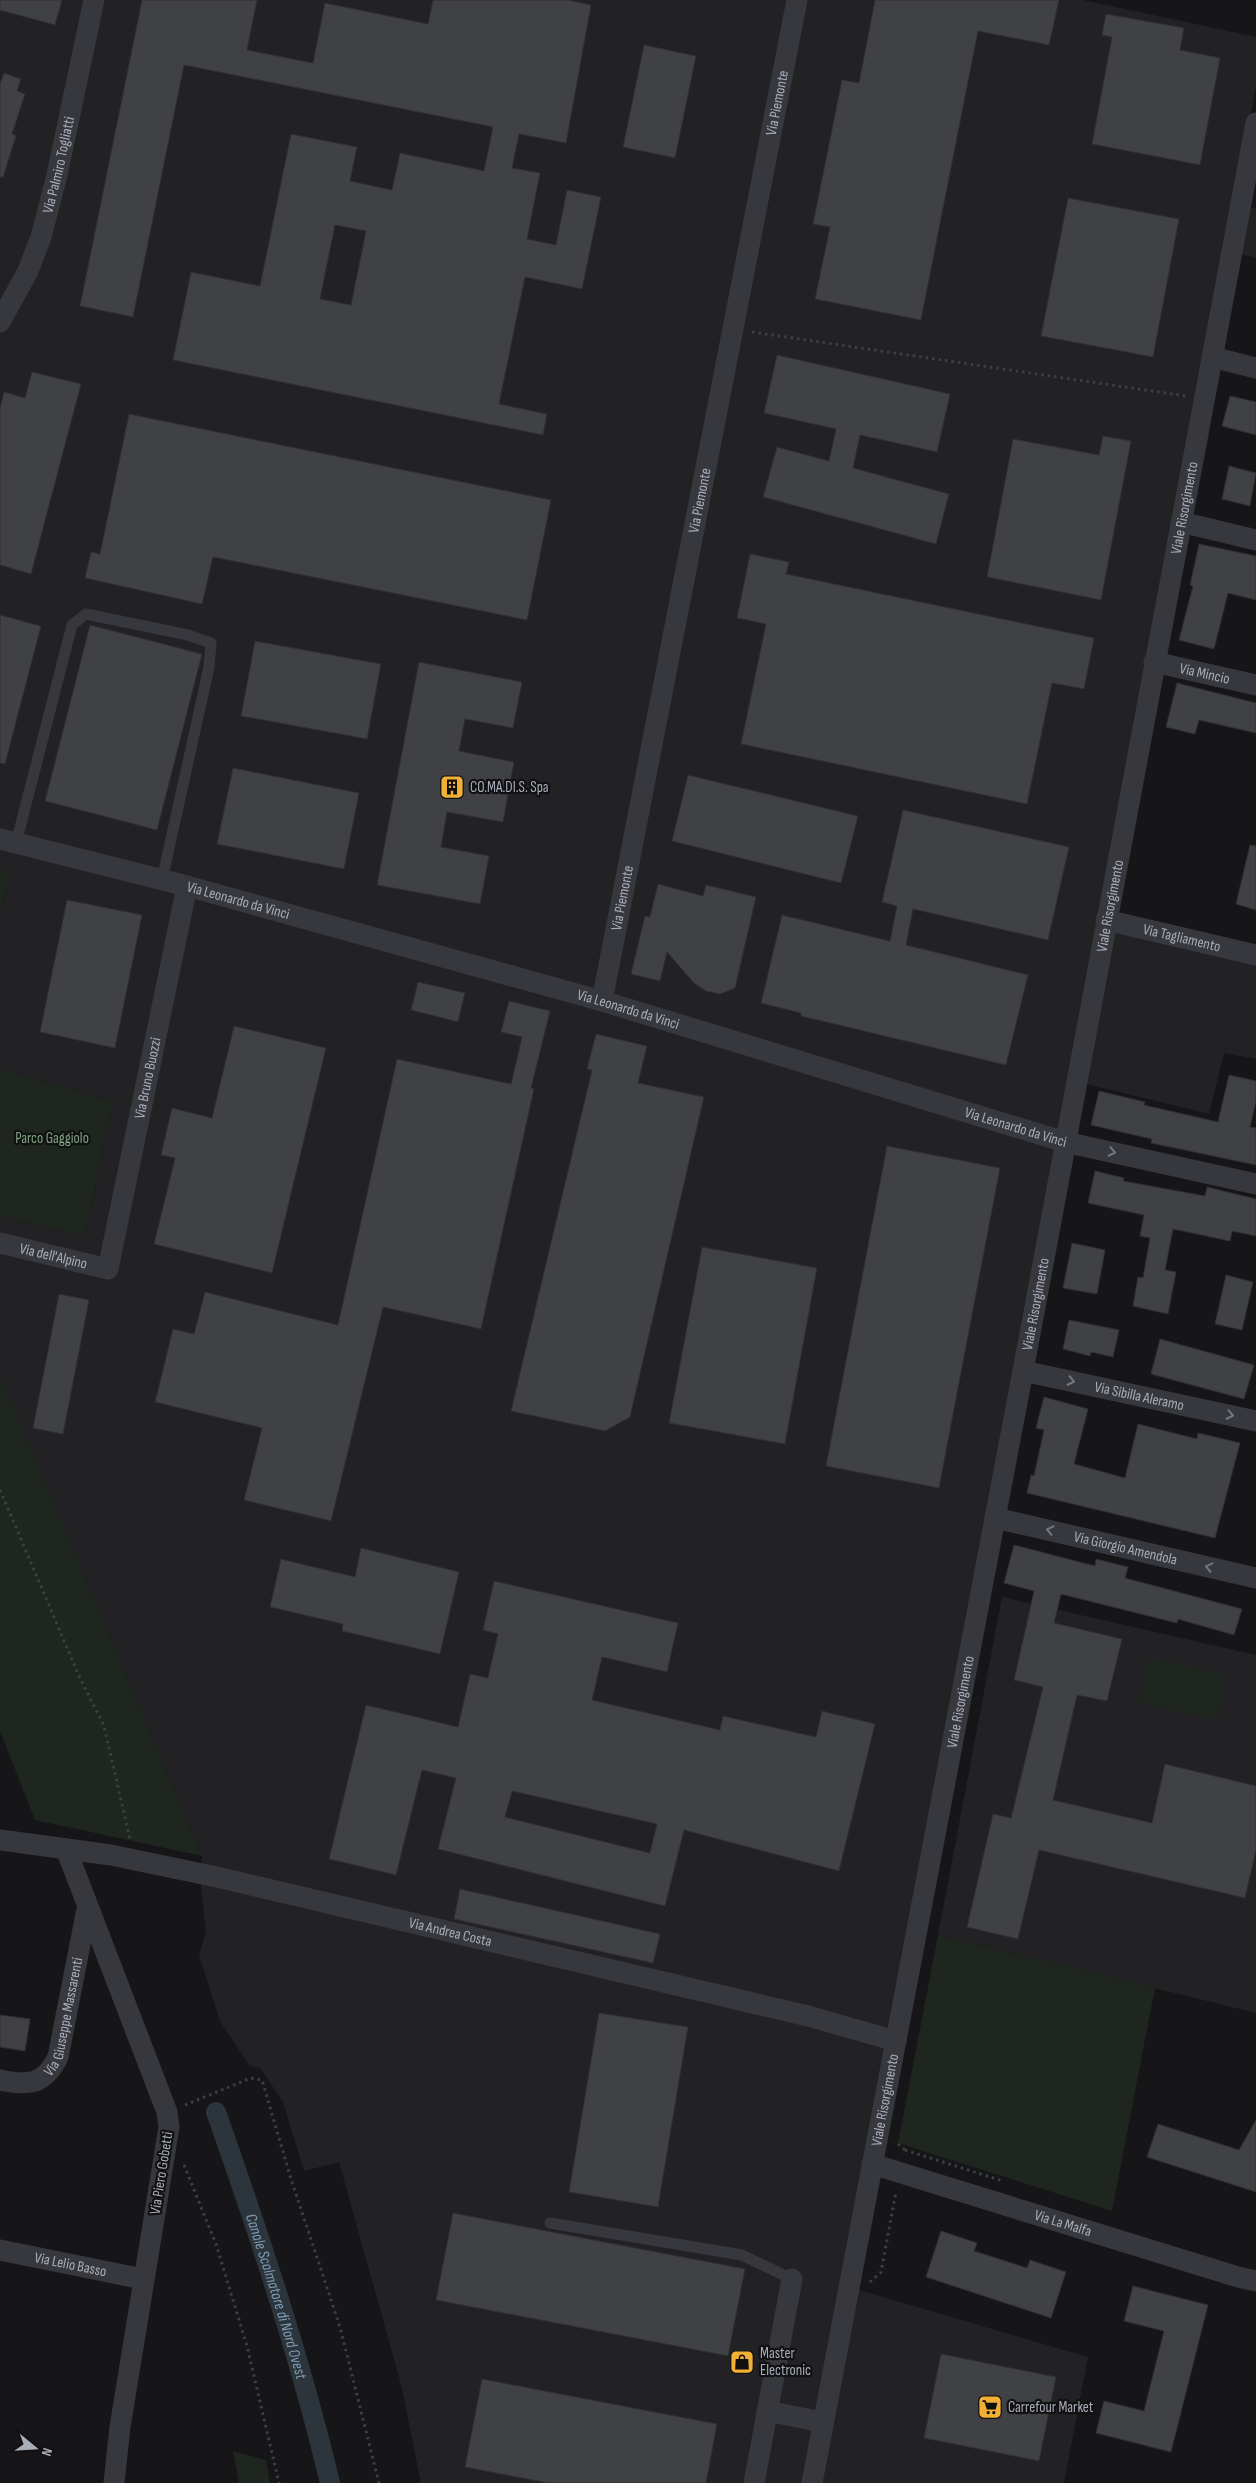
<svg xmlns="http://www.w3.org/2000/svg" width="1256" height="2483" viewBox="0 0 1256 2483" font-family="'Sofia Sans Condensed',sans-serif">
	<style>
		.built { fill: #222225 }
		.green { fill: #1e261f }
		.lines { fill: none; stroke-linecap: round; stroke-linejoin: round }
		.canal { stroke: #2c353c; stroke-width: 20 }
		.building { fill: #404145; stroke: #303034; fill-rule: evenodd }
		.path { stroke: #3d3f44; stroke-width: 3; stroke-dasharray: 2.5 4; stroke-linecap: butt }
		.service { stroke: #37383d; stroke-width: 11 }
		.minor { stroke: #37383d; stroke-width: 21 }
		.oneway { stroke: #757881 }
		.labels { text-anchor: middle; stroke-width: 4.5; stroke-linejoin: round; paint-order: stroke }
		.street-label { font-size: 15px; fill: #a8adb8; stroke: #111113 }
		.poi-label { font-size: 15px; fill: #a8adb8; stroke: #111113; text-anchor: start }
		.park-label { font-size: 15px; fill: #7fa381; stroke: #111113 }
		.water-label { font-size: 16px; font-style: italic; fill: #7f9bb3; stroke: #111113 }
	</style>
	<rect width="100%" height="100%" fill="#161618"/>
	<g class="built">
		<polygon points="0,0 1083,0 1256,37 1256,87 1234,203 1256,209 1256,258 1226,250 807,2483 421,2483 402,2388 339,2162 304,2171 283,2102 261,2069 249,2065 220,2021 199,1955 206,1932 201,1888 202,1856 0,1376 0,1216 85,1237 113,1101 0,1069 0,913 11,872 0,869"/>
		<polygon points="1107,925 1256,960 1256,1059 1224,1053 1209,1114 1078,1082"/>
		<polygon points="1002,1597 1256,1655 1256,2013 938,1935"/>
		<polygon points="849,2287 1088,2357 1064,2483 812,2483"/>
	</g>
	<g class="green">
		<polygon points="0,869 11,872 0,913"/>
		<polygon points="0,1069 113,1101 85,1237 0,1216"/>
		<polygon points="0,1375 202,1856 35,1820 0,1731"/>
		<polygon points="1148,1657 1228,1675 1217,1720 1138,1702"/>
		<polygon points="938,1935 1155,1988 1112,2211 898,2143"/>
		<polygon points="233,2451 266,2460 270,2483 239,2483"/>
	</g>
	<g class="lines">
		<path class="canal" id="s1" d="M216 2112C259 2234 300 2357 330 2483"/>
	</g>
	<g class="building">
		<polygon points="0,0 62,0 55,25 0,10"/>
		<path d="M142 0H257L247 50 313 63 325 3 428 24 433 0H568L591 5 566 143 519 134 512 168 540 173 527 239 556 245 567 190 601 197 582 289 525 277 499 404 547 414 543 435 173 360 191 272 260 286 291 134 357 147 350 181 392 190 400 153 484 171 493 127 184 65 133 317 80 306ZM335 225 366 231 351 305 320 299Z"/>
		<polygon points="875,0 1059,0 1049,45 978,31 921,320 815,299 830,227 813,224 842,80 859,83"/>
		<polygon points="1106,14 1184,28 1180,50 1220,58 1200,165 1092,144 1112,37 1102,35"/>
		<polygon points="644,45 696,56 675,158 623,147"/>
		<polygon points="4,73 21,79 17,91 25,94 12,134 16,136 3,177 0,177 0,84"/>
		<polygon points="1068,198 1179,219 1153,357 1041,336"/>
		<polygon points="777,355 950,394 937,452 860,435 853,468 949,494 936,544 763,497 777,447 829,461 836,429 764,413"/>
		<polygon points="32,372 81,384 31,574 0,565 0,408 4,392 25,398"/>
		<polygon points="1230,396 1256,402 1256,435 1222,426"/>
		<polygon points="129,414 551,500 527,620 213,557 202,604 85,578 91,552 100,554"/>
		<polygon points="1103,436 1131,441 1101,600 987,577 1013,439 1099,455"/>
		<polygon points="1229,466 1256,473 1250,506 1222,499"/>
		<polygon points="1199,544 1256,556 1256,600 1228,593 1214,649 1179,640 1193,586 1190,585"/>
		<polygon points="750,554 789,562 786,574 1094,638 1084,689 1052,683 1027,804 741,744 766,624 737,618"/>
		<polygon points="0,615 41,626 5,764 0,763"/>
		<polygon points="90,625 202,654 157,830 45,801"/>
		<polygon points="255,641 381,664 367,739 241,716"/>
		<polygon points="419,662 522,682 513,728 465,719 459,751 514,762 503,822 447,812 441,847 489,856 480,904 377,885"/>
		<polygon points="1177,683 1256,703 1256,733 1199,720 1195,734 1166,727"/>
		<polygon points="233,768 359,793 344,869 217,844"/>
		<polygon points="688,775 858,816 841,883 672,841"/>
		<polygon points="903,810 1069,847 1048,940 913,909 906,945 1028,975 1006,1065 801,1016 801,1013 761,1003 782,915 890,941 897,906 882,902"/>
		<polygon points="1250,845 1256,846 1256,910 1236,904"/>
		<polygon points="658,884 703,896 706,885 756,897 735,988 720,994 706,991 694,983 667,952 660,981 631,974 645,916 650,917"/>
		<polygon points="67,900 142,915 115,1048 40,1032"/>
		<polygon points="418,982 465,993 458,1022 411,1010"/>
		<polygon points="509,1001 550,1011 531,1088 534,1089 481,1329 383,1307 331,1521 244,1500 262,1428 155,1402 173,1329 194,1334 205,1292 338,1325 397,1059 511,1084 522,1037 501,1032"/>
		<polygon points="234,1026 326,1048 272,1273 154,1244 175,1158 161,1155 172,1108 212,1118"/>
		<polygon points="596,1034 647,1046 638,1083 704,1097 630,1417 605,1431 511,1411 592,1070 587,1069"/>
		<polygon points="1229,1075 1256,1081 1256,1101 1250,1127 1256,1128 1256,1165 1151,1143 1152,1139 1091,1125 1099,1091 1145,1102 1144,1105 1218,1122"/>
		<polygon points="887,1146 1000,1168 939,1488 826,1466"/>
		<polygon points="1095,1171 1124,1178 1123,1181 1205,1196 1207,1187 1256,1199 1256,1236 1232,1231 1230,1241 1173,1229 1165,1270 1176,1272 1168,1314 1133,1306 1138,1277 1143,1278 1150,1238 1140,1236 1144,1215 1088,1203"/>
		<polygon points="1072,1243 1105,1250 1097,1294 1063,1288"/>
		<polygon points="702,1247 817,1268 785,1444 669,1423"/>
		<polygon points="1226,1275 1253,1282 1242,1330 1215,1324"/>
		<polygon points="59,1294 89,1300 63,1434 33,1428"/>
		<polygon points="1069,1320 1119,1330 1113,1357 1091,1352 1090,1356 1063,1349"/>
		<polygon points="1160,1339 1254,1365 1244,1399 1151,1374"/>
		<polygon points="1044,1397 1088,1409 1074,1464 1125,1478 1138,1424 1197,1439 1198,1433 1240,1443 1215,1538 1027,1493 1031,1475 1034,1476 1044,1430 1036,1428"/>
		<polygon points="1014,1545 1095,1566 1096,1559 1128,1567 1125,1578 1242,1609 1234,1635 1178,1619 1177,1623 1061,1594 1054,1623 1122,1639 1107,1701 1077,1695 1053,1800 1152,1823 1165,1764 1256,1786 1256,1850 1245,1898 1039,1850 1018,1939 967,1927 993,1814 1011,1818 1043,1687 1014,1680 1034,1591 1004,1583"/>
		<polygon points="361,1548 459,1572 440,1654 342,1631 343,1624 270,1607 281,1559 355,1577"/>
		<path d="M494 1581 678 1623 667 1672 602 1657 592 1700 720 1730 723 1716 816 1737 822 1711 875 1724 839 1871 684 1830 665 1906 438 1849 456 1778 422 1770 396 1875 329 1859 366 1705 458 1727 470 1674 488 1678 498 1634 483 1630ZM512 1791 657 1824 650 1853 505 1817Z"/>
		<polygon points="460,1889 660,1934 653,1963 454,1919"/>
		<polygon points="599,2013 688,2027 658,2207 569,2192"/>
		<polygon points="0,2015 30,2019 25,2051 0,2047"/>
		<polygon points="1256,2120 1256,2192 1147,2157 1158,2124 1239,2150"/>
		<polygon points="453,2213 745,2269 728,2356 436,2300"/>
		<polygon points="941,2231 977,2243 974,2251 1027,2268 1030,2260 1066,2272 1051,2318 926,2277"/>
		<polygon points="1133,2286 1208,2305 1171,2452 1096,2433 1104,2401 1144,2411 1164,2331 1124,2321"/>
		<polygon points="941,2354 1056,2377 1039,2461 924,2438"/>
		<polygon points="482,2379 717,2424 706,2483 548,2483 465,2467"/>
	</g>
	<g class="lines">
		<g class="path">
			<polyline points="752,332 1186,396"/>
			<polyline points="0,1490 80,1678 104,1726 130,1839"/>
			<polyline points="185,2105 251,2078 262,2080 291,2179 340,2327 379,2483"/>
			<polyline points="898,2144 905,2150 904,2154"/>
			<polyline points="905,2150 1003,2181"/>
			<polyline points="184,2165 216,2244 247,2346 279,2483"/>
			<polyline points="870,2282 881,2272 896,2192"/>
		</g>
		<g class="service">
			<polyline points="16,843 72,625 86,614 188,635 211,643 209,667 162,880"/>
			<polyline points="550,2223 742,2255 792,2279"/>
		</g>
		<g class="minor">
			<path id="s2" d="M0 322 28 271 41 237 57 175 94 0"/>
			<polyline points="1212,357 1256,368"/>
			<polyline points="1181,522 1256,540"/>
			<path id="s3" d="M1154 662 1256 685"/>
			<path id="s4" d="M0 839 187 886 602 1001 1065 1142 1256 1184"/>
			<path id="s5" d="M1106 920 1256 955"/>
			<path id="s6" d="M602 1001 797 0"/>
			<path id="s7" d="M0 1243 108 1269 187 886"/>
			<path id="s8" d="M1023 1371 1256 1421"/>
			<path id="s9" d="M995 1518 1256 1578"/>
			<path id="s10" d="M0 1840 111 1855 217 1877 808 2016 896 2041"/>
			<polyline points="66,1849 167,2112 169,2127 120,2427 114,2483"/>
			<path id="s11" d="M0 2080C29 2086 44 2085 58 2057L87 1909"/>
			<path id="s12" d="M872 2164 1238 2277 1256 2281"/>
			<path id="s13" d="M0 2250 143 2279"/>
			<polyline points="767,2411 822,2422"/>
			<polyline points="754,2483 792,2279"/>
			<path id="s14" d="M812 2483 1023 1371 1256 123"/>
		</g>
	</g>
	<defs><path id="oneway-chevron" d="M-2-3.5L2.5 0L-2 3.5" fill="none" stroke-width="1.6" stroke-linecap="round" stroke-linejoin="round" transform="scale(1.25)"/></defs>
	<g class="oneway">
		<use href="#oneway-chevron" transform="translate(1112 1152) rotate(12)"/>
		<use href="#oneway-chevron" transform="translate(1071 1381) rotate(12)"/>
		<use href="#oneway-chevron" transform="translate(1230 1415) rotate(12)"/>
		<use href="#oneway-chevron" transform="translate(1050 1530) rotate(-167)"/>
		<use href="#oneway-chevron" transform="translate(1209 1567) rotate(-167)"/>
	</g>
	<defs>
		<g id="building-square" transform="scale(1.25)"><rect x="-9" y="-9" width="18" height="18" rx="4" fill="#f2b134" stroke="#111113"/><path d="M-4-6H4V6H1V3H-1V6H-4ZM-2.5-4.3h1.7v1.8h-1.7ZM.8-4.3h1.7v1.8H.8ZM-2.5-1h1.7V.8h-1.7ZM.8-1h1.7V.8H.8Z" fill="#111"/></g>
		<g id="shop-square" transform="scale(1.25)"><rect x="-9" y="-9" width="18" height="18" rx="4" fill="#f2b134" stroke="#111113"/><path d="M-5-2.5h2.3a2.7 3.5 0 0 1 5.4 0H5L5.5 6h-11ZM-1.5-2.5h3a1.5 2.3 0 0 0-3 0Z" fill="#111"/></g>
		<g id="supermarket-square" transform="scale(1.25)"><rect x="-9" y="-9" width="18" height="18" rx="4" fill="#f2b134" stroke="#111113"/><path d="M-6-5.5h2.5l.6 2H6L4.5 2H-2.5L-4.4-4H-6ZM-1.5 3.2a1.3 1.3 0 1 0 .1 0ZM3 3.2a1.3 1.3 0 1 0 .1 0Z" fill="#111"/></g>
	</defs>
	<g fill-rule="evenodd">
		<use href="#building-square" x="452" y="787"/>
		<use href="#shop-square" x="742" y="2362"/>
		<use href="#supermarket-square" x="990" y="2407"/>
	</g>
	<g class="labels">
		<g class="street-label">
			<text dy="5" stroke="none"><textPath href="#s6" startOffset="915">Via Piemonte</textPath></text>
			<text dy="5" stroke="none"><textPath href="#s2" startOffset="169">Via Palmiro Togliatti</textPath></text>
			<text dy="5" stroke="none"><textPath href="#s6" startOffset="510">Via Piemonte</textPath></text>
			<text dy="5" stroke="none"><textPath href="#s14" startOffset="2010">Viale Risorgimento</textPath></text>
			<text dy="5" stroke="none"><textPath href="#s3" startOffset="52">Via Mincio</textPath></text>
			<text dy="5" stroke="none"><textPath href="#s6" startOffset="105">Via Piemonte</textPath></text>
			<text dy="5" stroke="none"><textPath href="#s4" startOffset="246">Via Leonardo da Vinci</textPath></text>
			<text dy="5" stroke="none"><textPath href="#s14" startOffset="1605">Viale Risorgimento</textPath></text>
			<text dy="5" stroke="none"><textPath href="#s5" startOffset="78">Via Tagliamento</textPath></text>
			<text dy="5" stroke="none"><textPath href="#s4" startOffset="651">Via Leonardo da Vinci</textPath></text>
			<text dy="5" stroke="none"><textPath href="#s7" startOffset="306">Via Bruno Buozzi</textPath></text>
			<text dy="5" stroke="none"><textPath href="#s4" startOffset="1056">Via Leonardo da Vinci</textPath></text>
			<text dy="5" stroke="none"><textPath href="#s7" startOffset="55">Via dell'Alpino</textPath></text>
			<text dy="5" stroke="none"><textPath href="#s14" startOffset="1200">Viale Risorgimento</textPath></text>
			<text dy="5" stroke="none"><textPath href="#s8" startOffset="119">Via Sibilla Aleramo</textPath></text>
			<text dy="5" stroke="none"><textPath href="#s9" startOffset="134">Via Giorgio Amendola</textPath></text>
			<text dy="5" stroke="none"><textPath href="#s14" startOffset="795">Viale Risorgimento</textPath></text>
			<text dy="5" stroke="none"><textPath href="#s10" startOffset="460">Via Andrea Costa</textPath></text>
			<text dy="5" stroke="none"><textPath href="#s11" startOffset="110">Via Giuseppe Massarenti</textPath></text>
			<text dy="5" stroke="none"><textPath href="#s14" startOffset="390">Viale Risorgimento</textPath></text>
			<text transform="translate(161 2173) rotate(-81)" y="5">Via Piero Gobetti</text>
			<text dy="5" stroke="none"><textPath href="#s12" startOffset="200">Via La Malfa</textPath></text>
			<text dy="5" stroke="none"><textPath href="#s13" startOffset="72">Via Lelio Basso</textPath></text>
		</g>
		<g class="poi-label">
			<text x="470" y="792">CO.MA.DI.S. Spa</text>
			<text x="760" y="2358">Master<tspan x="760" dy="17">Electronic</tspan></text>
			<text x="1008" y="2412">Carrefour Market</text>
		</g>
		<g class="park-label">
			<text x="52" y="1143">Parco Gaggiolo</text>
		</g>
		<g class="water-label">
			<text dy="6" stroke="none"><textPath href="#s1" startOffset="194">Canale Scolmatore di Nord Ovest</textPath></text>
		</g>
	</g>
	<g transform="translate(35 2448) rotate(108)" stroke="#111113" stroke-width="4" paint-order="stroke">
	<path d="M0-4L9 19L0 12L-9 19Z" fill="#a8adb8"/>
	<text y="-8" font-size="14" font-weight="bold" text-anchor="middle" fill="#a8adb8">N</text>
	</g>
</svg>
